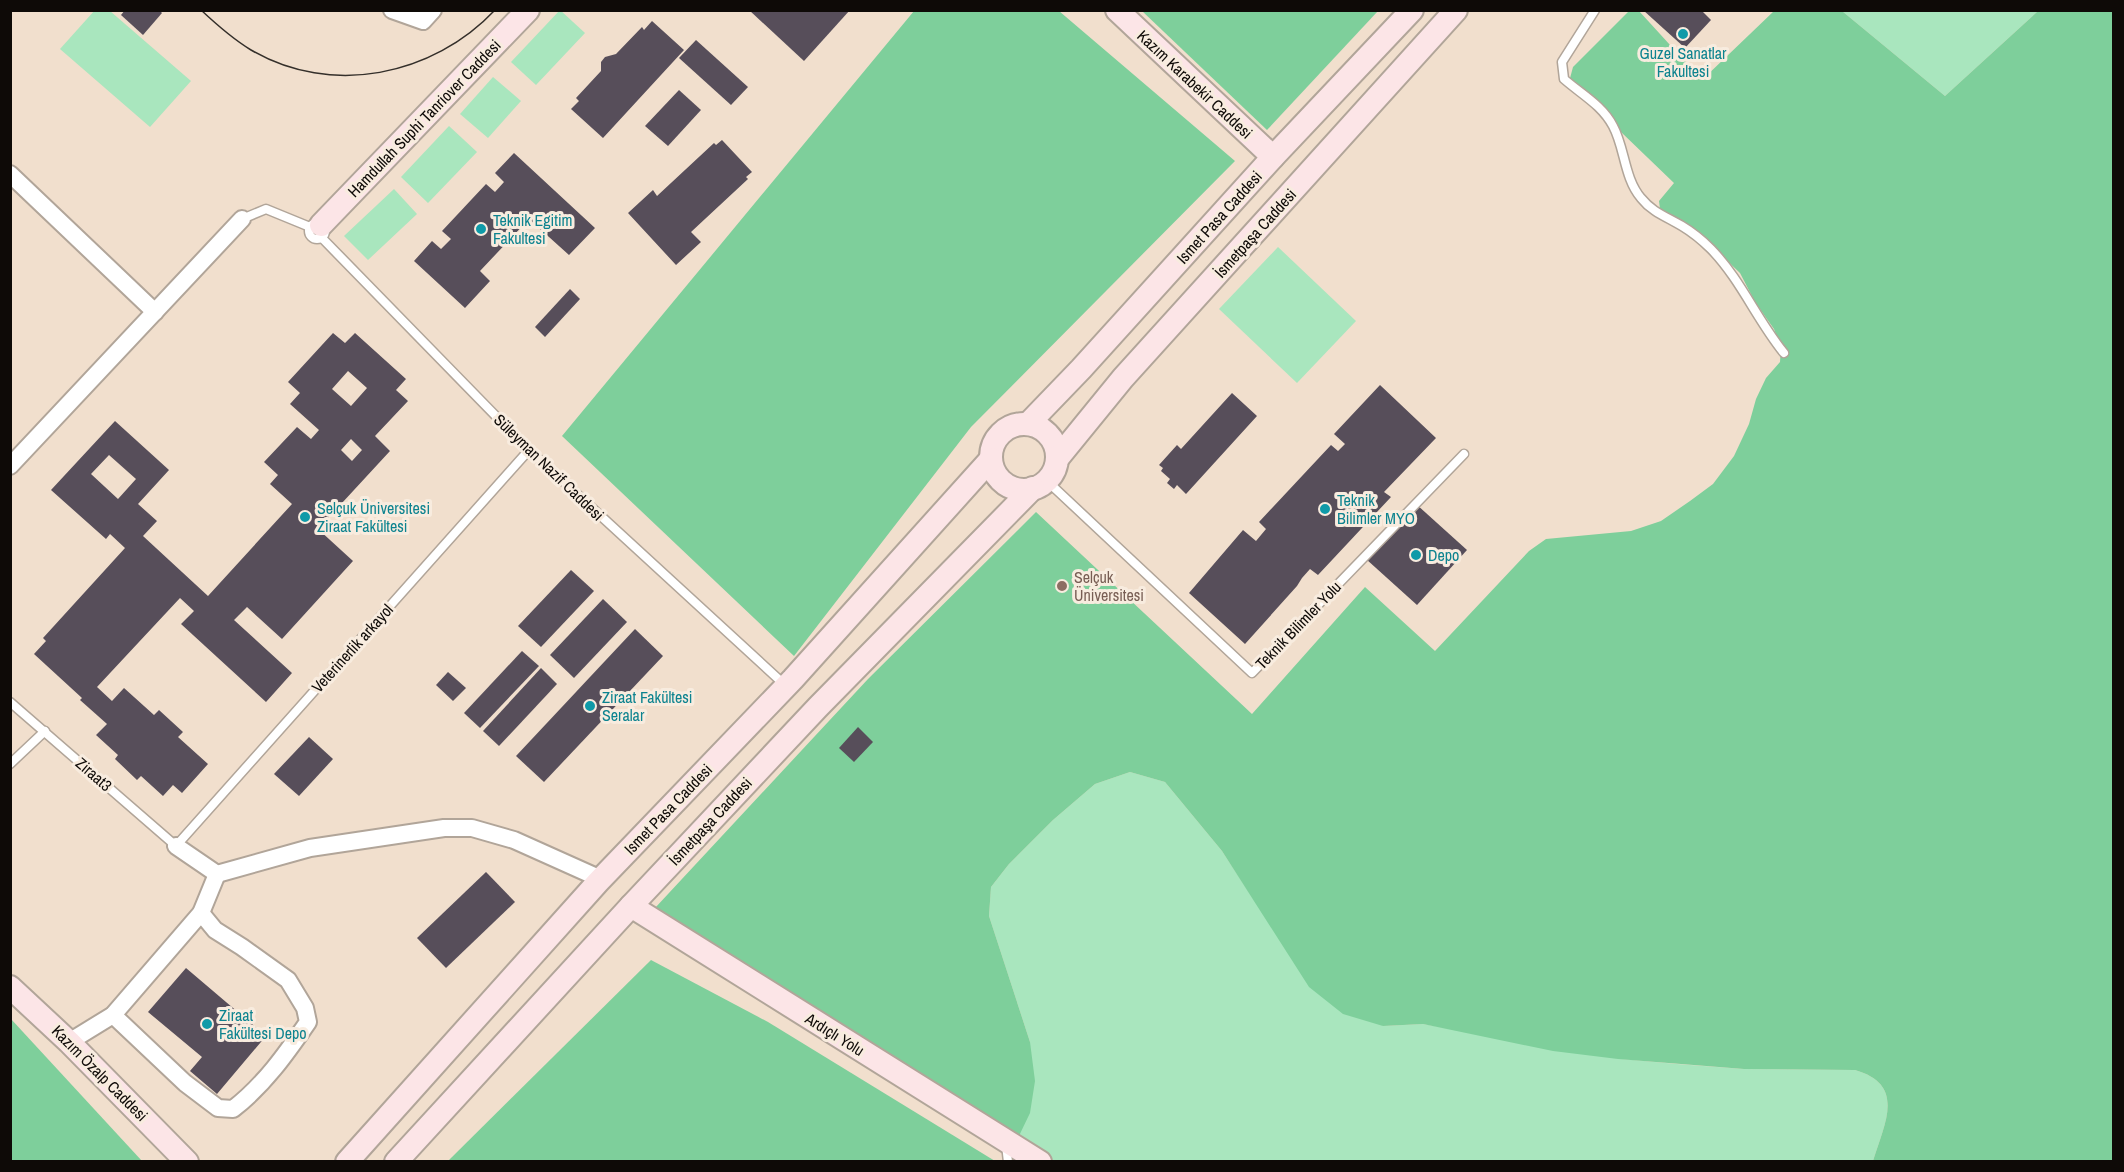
<svg xmlns="http://www.w3.org/2000/svg" width="2124" height="1172" viewBox="0 0 2124 1172" font-family="'Archivo Narrow',sans-serif">
	<style>
		.built { fill: #f1dfcd }
		.green { fill: #a9e6be }
		.forest { fill: #7ecf9b }
		.building { fill: #574e5a; fill-rule: evenodd }
		.lines { fill: none; stroke-linecap: round; stroke-linejoin: round }
		.lane-casing { stroke: #b1a599; stroke-width: 11 }
		.street-casing { stroke: #b1a599; stroke-width: 20 }
		.secondary-casing { stroke: #b1a599; stroke-width: 26 }
		.lane { stroke: #fff; stroke-width: 8 }
		.street { stroke: #fff; stroke-width: 16 }
		.secondary { stroke: #fce5e7; stroke-width: 22 }
		.tram { stroke: #342f2a; stroke-width: 1.5 }
		.culture-dot { fill: #0f9aa8; stroke: #f8ecdf; stroke-width: 2 }
		.education-dot { fill: #8d6e63; stroke: #f8ecdf; stroke-width: 2 }
		.labels { text-anchor: middle; stroke-width: 6; stroke-linejoin: round; paint-order: stroke }
		.culture-label { font-size: 16px; fill: #0d838f; stroke: #f8ecdf; text-anchor: start }
		.street-label { font-size: 16px; fill: #0e0a07; stroke: #f8ecdf }
		.education-label { font-size: 16px; fill: #785e54; stroke: #f8ecdf; text-anchor: start }
	</style>
	<rect width="100%" height="100%" fill="#f8ecdf"/>
	<rect class="built" x="11" y="11" width="2102" height="1150"/>
	<g class="green">
		<polygon points="95,10 110,11 191,81 150,127 60,49"/>
		<polygon points="560,10 585,33 536,85 511,62"/>
		<polygon points="1842,11 2038,11 1945,96"/>
		<polygon points="493,77 521,101 488,138 460,114"/>
		<polygon points="449,126 477,152 428,203 401,177"/>
		<polygon points="394,189 417,214 368,260 344,236"/>
		<polygon points="1278,247 1356,321 1297,383 1219,309"/>
		<path d="M1130 772 1165 782 1222 851 1254 900 1383 1026 1423 1024 1622 1059 1677 1064 1744 1069 1855 1070C1907 1085 1884 1124 1873 1161H1055L1017 1140 1030 1042 989 916 991 887 1009 864 1053 820 1095 784Z"/>
	</g>
	<g class="forest">
		<polygon points="914,11 1059,11 1235,161 971,427 794,656 562,436"/>
		<polygon points="1142,11 1378,11 1267,130"/>
		<path d="M1629 11H1639L1702 80 1774 11H1842L1945 96 2038 11H2113V1161H1873C1884 1124 1907 1085 1855 1070L1744 1069 1618 1059 1553 1051 1423 1024 1383 1026 1343 1014 1309 987 1222 851 1165 782 1130 772 1095 784 1053 820 1009 864 991 887 989 916 1030 1042 1035 1081 1030 1113 1017 1140 655 908 868 679 1036 512 1252 714 1365 587 1435 651 1529 551 1546 539 1631 531 1661 521 1690 501 1713 484 1734 456 1749 424 1756 399 1766 378 1780 362 1781 348 1774 329 1755 302 1740 273 1719 253 1661 217 1659 201 1674 183 1569 82 1573 67Z"/>
		<polygon points="651,960 768,1022 995,1161 448,1161"/>
		<polygon points="10,1019 11,1019 142,1161 11,1161"/>
	</g>
	<g class="building">
		<polygon points="125,10 159,10 162,13 143,35 121,15"/>
		<polygon points="749,10 850,10 804,61"/>
		<polygon points="1643,10 1701,10 1711,20 1685,48"/>
		<polygon points="652,21 684,50 603,138 571,109 579,101 576,98 601,71 601,62 605,57 616,54 642,27 644,30"/>
		<polygon points="696,40 748,87 731,105 679,58"/>
		<polygon points="679,90 701,110 668,146 645,126"/>
		<polygon points="722,140 752,172 746,177 748,179 691,232 701,242 676,265 628,213 653,190 657,196 714,143 716,145"/>
		<polygon points="514,153 595,228 569,255 529,219 480,271 490,281 465,308 414,261 432,241 441,249 451,239 442,231 486,184 495,192 504,182 495,173"/>
		<polygon points="570,289 580,299 545,337 535,327"/>
		<path d="M333 333 345 343 355 333 406 379 396 390 408 401 375 436 390 451 318 529 353 561 282 639 247 607 234 620 292 673 266 702 181 624 194 611 180 598 97 687 112 701 124 688 154 715 159 710 183 732 178 737 208 764 182 793 173 785 163 796 141 776 137 780 115 759 118 755 96 735 107 724 80 700 82 698 34 654 46 641 43 638 125 548 110 534 106 539 51 490 115 421 169 470 138 504 157 521 143 536 208 596 292 504 270 484 278 475 264 462 297 427 311 439 319 430 290 404 300 393 288 382ZM348 371 367 388 351 406 332 389ZM351 439 362 450 352 461 341 450ZM109 455 136 479 118 499 91 474Z"/>
		<polygon points="1380,385 1436,438 1384,492 1391,497 1318,575 1310,569 1302,578 1297,586 1245,644 1189,593 1243,530 1256,541 1266,529 1259,522 1331,445 1338,451 1345,444 1334,434"/>
		<polygon points="1232,393 1257,416 1186,494 1177,485 1174,489 1167,483 1170,479 1161,471 1163,468 1159,465 1177,445 1181,449"/>
		<polygon points="1416,504 1467,550 1417,605 1366,559"/>
		<polygon points="571,570 594,591 541,647 518,626"/>
		<polygon points="603,599 627,622 574,678 550,655"/>
		<polygon points="635,629 663,656 544,782 516,756"/>
		<polygon points="522,651 539,666 480,728 464,713"/>
		<polygon points="541,668 557,684 499,746 483,731"/>
		<polygon points="448,672 466,688 453,701 436,685"/>
		<polygon points="858,727 873,742 854,762 839,748"/>
		<polygon points="309,737 333,759 299,796 274,774"/>
		<polygon points="486,872 515,902 446,968 417,938"/>
		<polygon points="186,968 266,1036 217,1094 190,1071 202,1057 148,1012"/>
	</g>
	<g class="lines">
		<g class="lane-casing">
			<g id="lane">
				<path d="M1595 10 1562 62 1564 79C1581 94 1602 105 1613 126 1625 148 1624 178 1641 198 1652 212 1667 217 1682 226 1692 232 1702 240 1711 249 1741 280 1757 320 1784 353"/>
				<polyline points="242,219 266,209 310,227"/>
				<circle cx="317" cy="231" r="8"/>
				<polyline points="322,238 529,450 786,686"/>
				<polyline points="1047,481 1252,673 1464,454"/>
				<polyline points="10,702 176,846 529,450"/>
				<polyline points="10,764 45,731"/>
				<polyline points="1006,1145 1008,1162"/>
			</g>
		</g>
		<g class="street-casing">
			<g id="street">
				<polyline points="392,10 423,21 433,10"/>
				<polyline points="10,174 155,312"/>
				<polyline points="10,466 242,219"/>
				<polyline points="176,846 217,874 310,848 444,828 472,828 514,840 601,879"/>
				<path d="M113 1015 185 1083 218 1108 233 1109C264 1085 286 1054 308 1022L305 1008 288 980 242 947 215 930 201 913"/>
				<polyline points="69,1042 113,1015 201,913 217,874"/>
			</g>
		</g>
		<g class="secondary-casing">
			<g id="secondary">
				<polyline points="1117,10 1273,157"/>
				<polyline points="321,225 528,10"/>
				<polyline points="1028,424 1081,369 1273,157 1412,10"/>
				<circle cx="1024" cy="457" r="33"/>
				<polyline points="1057,459 1123,378 1456,10"/>
				<polyline points="631,906 1040,1162"/>
				<polyline points="10,987 69,1042 187,1162"/>
				<polyline points="347,1162 598,882 793,679 991,459"/>
				<polyline points="396,1162 631,906 818,707 1033,488"/>
			</g>
		</g>
		<use href="#lane" class="lane"/>
		<use href="#street" class="street"/>
		<use href="#secondary" class="secondary"/>
		<path class="tram" d="M201 10C217 25 233 39 251 50 331 97 433 76 495 10"/>
	</g>
	<g class="culture-dot">
		<circle cx="1683" cy="34" r="6"/>
		<circle cx="481" cy="229" r="6"/>
		<circle cx="1325" cy="509" r="6"/>
		<circle cx="305" cy="517" r="6"/>
		<circle cx="1416" cy="555" r="6"/>
		<circle cx="590" cy="706" r="6"/>
		<circle cx="207" cy="1024" r="6"/>
	</g>
	<circle class="education-dot" cx="1062" cy="586" r="6"/>
	<g class="labels">
		<g class="culture-label">
			<text x="1683" y="59" text-anchor="middle">Guzel Sanatlar<tspan x="1683" dy="18">Fakultesi</tspan></text>
			<text x="493" y="226">Teknik Egitim<tspan x="493" dy="18">Fakultesi</tspan></text>
			<text x="1337" y="506">Teknik<tspan x="1337" dy="18">Bilimler MYO</tspan></text>
			<text x="317" y="514">Selçuk Üniversitesi<tspan x="317" dy="18">Ziraat Fakültesi</tspan></text>
			<text x="1428" y="561">Depo</text>
			<text x="602" y="703">Ziraat Fakültesi<tspan x="602" dy="18">Seralar</tspan></text>
			<text x="219" y="1021">Ziraat<tspan x="219" dy="18">Fakültesi Depo</tspan></text>
		</g>
		<g class="street-label">
			<text transform="translate(1195 84) rotate(43)" y="6">Kazım Karabekir Caddesi</text>
			<text transform="translate(424 118) rotate(-46)" y="6">Hamdullah Suphi Tanriover Caddesi</text>
			<text transform="translate(1219 217) rotate(-48)" y="6">Ismet Pasa Caddesi</text>
			<text transform="translate(1255 233) rotate(-48)" y="6">İsmetpaşa Caddesi</text>
			<text transform="translate(549 467) rotate(44)" y="6">Süleyman Nazif Caddesi</text>
			<text transform="translate(1298 625) rotate(-46)" y="6">Teknik Bilimler Yolu</text>
			<text transform="translate(352 648) rotate(-48)" y="6">Veterinerlik arkayol</text>
			<text transform="translate(94 774) rotate(41)" y="6">Ziraat3</text>
			<text transform="translate(668 809) rotate(-46)" y="6">Ismet Pasa Caddesi</text>
			<text transform="translate(710 821) rotate(-47)" y="6">İsmetpaşa Caddesi</text>
			<text transform="translate(835 1034) rotate(32)" y="6">Ardıçlı Yolu</text>
			<text transform="translate(100 1073) rotate(45)" y="6">Kazım Özalp Caddesi</text>
		</g>
		<g class="education-label">
			<text x="1074" y="583">Selçuk<tspan x="1074" dy="18">Üniversitesi</tspan></text>
		</g>
	</g>
	<rect width="2124" height="1172" fill="none" stroke="#0e0a07" stroke-width="24"/>
</svg>
